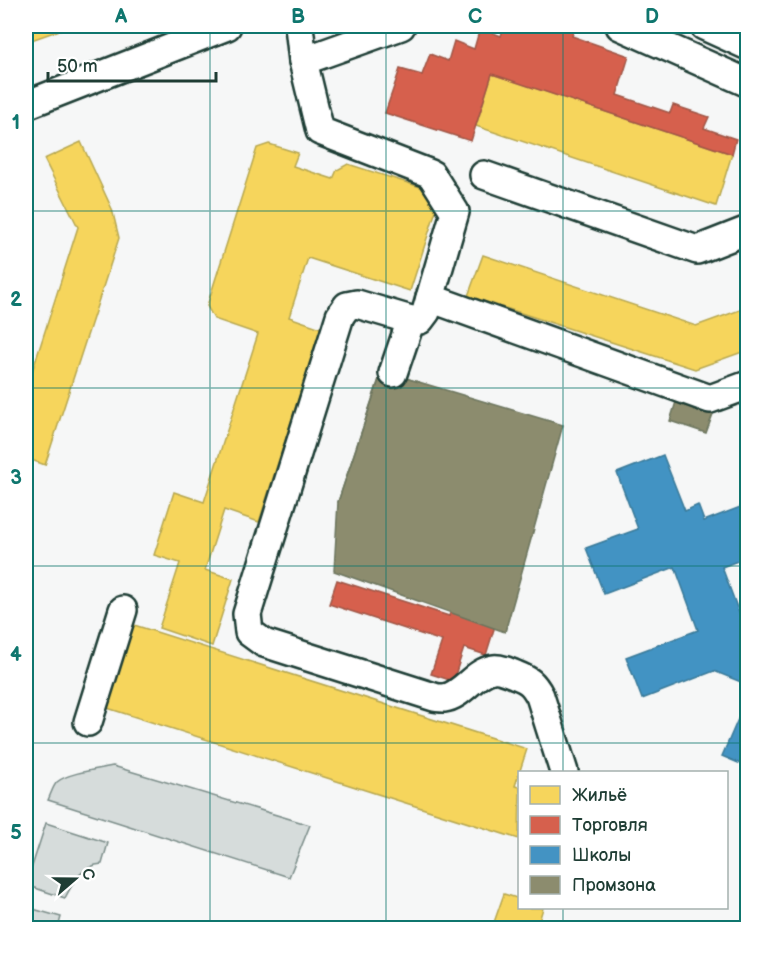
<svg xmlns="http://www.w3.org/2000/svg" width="773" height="954" viewBox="0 0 773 954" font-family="'Balsamiq Sans',sans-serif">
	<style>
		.green { fill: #d6dcdb; stroke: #7a8c88; stroke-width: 1.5 }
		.homes { fill: #f6d55c; stroke: #b6a750; stroke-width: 1.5 }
		.shops { fill: #d6604d; stroke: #9f5646; stroke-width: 1.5 }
		.schools { fill: #4393c3; stroke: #387998; stroke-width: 1.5 }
		.industry { fill: #8c8c6e; stroke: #6b745d; stroke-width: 1.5 }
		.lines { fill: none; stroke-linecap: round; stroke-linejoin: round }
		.minor-casing { stroke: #1f3d34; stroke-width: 32 }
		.minor { stroke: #fff; stroke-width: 27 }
		.grid { fill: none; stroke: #0f766e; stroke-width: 1.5; stroke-opacity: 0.55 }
		.neatline { fill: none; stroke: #0f766e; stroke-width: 2 }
		.grid-label { font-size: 20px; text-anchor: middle; font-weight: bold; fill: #0f766e }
	</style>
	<rect width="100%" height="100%" fill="#f6f7f7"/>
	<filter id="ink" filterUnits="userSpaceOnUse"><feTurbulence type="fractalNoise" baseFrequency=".0167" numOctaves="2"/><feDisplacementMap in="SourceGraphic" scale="12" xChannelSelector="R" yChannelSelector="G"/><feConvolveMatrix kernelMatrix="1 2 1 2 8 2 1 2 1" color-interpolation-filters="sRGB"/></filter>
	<g filter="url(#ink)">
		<g class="green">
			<path d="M113 766 310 825 289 877 48 800C51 794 53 786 57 782 67 773 99 769 113 766Z"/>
			<path d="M46 823 108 843 102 864C82 865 73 882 65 898L26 885Z"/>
			<polygon points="26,907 61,917 58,928 26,928"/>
		</g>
		<g class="homes">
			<polygon points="26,26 71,26 26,42"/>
			<polygon points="492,74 732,154 716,206 476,126"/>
			<polygon points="81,142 112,209 119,238 45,465 26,458 26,391 78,227 44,159"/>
			<polygon points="269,144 298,153 293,166 333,179 337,170 348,164 433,191 438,204 410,291 308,258 289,317 321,328 259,522 224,510 205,570 233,579 212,646 159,628 180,563 154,555 174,492 204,502 258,334 214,319 207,306 257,148"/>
			<polygon points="483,255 696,326 748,307 748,350 695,369 468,296"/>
			<polygon points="131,624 527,749 515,786 520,787 519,839 104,707"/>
			<polygon points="504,894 520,899 520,908 543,908 537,928 492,928"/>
		</g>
		<g class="shops">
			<polygon points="504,26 576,26 572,36 629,56 617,95 670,113 673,105 709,117 704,128 736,139 732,154 492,74 471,141 385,113 400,69 422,75 430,54 448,61 454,41 474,49 480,28 501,36"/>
			<polygon points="464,570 486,577 477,606 499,613 486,655 464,648 453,681 431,674 442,641 329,604 337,580 449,616"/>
		</g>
		<g class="schools">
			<polygon points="663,455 685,511 698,505 704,521 748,504 748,557 722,567 745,629 748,630 748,685 714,671 642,699 626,657 698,630 675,567 604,594 586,548 638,529 617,473"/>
			<polygon points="748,696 748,767 722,756"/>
		</g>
		<g class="industry">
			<polygon points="382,370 421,383 408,424 389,417 359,509 338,502"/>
			<polygon points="382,371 563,425 505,632 334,571 338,502"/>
			<polygon points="676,402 713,414 706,433 670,421"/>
		</g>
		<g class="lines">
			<g class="minor-casing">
				<g id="minor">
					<polyline points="299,26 303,61 320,131 431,174 455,212 430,298"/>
					<polyline points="620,26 748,83"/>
					<polyline points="704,26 748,46"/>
					<polyline points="303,61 401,26"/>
					<polyline points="26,105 227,26"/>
					<polyline points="484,175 697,250 748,230"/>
					<polyline points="393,373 411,320"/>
					<polyline points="88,722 123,610"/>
					<path d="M564 772 540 696C533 683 529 680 516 675 509 672 500 668 493 669 474 672 462 696 444 698 440 698 437 698 434 697L264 643 249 632 247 614 340 316 347 306 357 304 411 320H420L426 312 430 298 710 399 748 385"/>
				</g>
			</g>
			<use href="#minor" class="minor"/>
		</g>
	</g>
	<path class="grid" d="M210 26V928M386 26V928M563 26V772M26 211H748M26 388H748M26 566H748M26 743H748M563 908V928"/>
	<rect width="773" height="954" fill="none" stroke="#fff" stroke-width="66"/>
	<rect x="518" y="771" width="210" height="138" fill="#ffffff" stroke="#a5b1ae" stroke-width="1.5"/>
	<rect x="530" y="786" width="30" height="18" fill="#f6d55c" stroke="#a5b1ae" stroke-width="1.5"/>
	<text x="572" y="801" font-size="18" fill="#1f3d34">Жильё</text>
	<rect x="530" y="816" width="30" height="18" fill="#d6604d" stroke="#a5b1ae" stroke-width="1.5"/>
	<text x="572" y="831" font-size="18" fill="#1f3d34">Торговля</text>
	<rect x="530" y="846" width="30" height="18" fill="#4393c3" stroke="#a5b1ae" stroke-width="1.5"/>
	<text x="572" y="861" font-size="18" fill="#1f3d34">Школы</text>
	<rect x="530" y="876" width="30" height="18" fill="#8c8c6e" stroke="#a5b1ae" stroke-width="1.5"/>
	<text x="572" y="891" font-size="18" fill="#1f3d34">Промзона</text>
	<g transform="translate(75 879) rotate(70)" stroke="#ffffff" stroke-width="4.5" paint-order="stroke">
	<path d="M0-4.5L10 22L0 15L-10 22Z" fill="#1f3d34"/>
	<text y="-9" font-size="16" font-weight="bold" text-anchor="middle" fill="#1f3d34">С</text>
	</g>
	<path d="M48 72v9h168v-9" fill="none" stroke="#1f3d34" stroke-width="3"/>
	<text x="57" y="72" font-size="18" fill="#1f3d34" stroke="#ffffff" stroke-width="4.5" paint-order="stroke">50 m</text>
	<rect x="33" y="33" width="707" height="888" class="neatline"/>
	<g class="grid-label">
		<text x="121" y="23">A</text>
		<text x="298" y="23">B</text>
		<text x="475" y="23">C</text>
		<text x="652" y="23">D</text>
		<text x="16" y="129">1</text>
		<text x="16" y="306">2</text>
		<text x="16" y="484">3</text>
		<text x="16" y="661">4</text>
		<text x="16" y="839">5</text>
	</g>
</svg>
